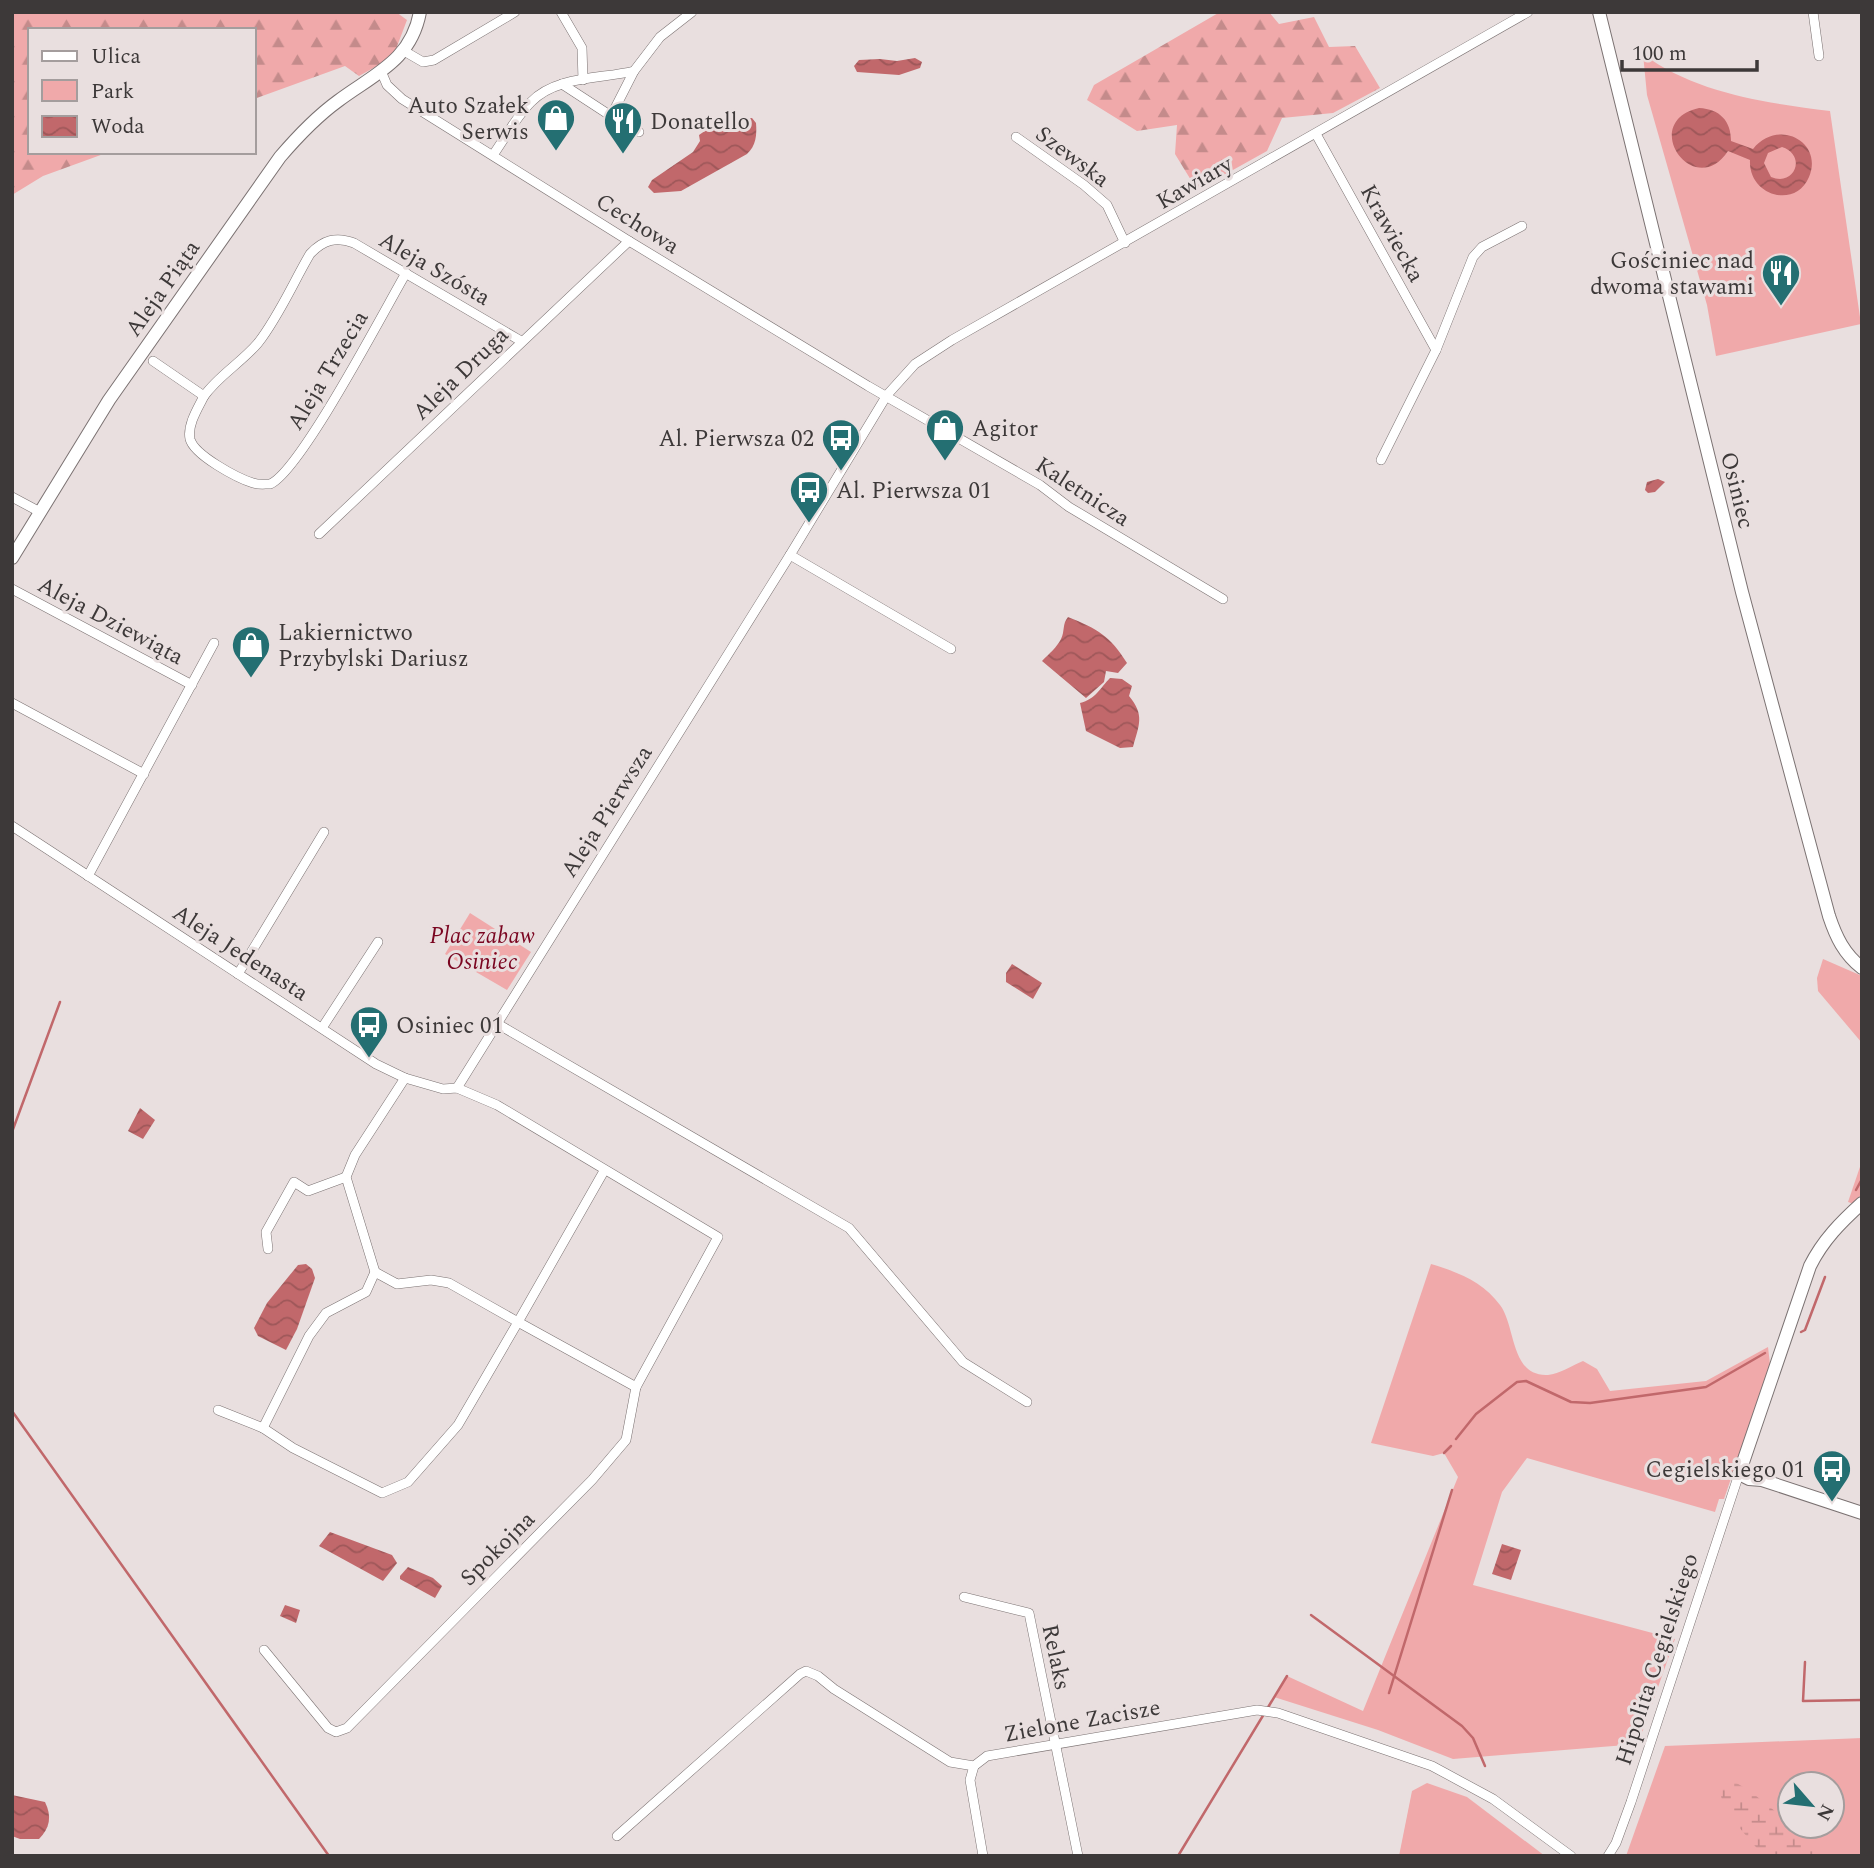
<svg xmlns="http://www.w3.org/2000/svg" width="1874" height="1868" viewBox="0 0 1874 1868" font-family="Spectral,serif">
	<style>
		.green { fill: #f0a9aa; fill-rule: evenodd }
		.forest { fill: url(#forest-firs) }
		.wetland { fill: url(#wetland-marsh) }
		.water { fill: url(#water-waves); fill-rule: evenodd }
		.lines { fill: none; stroke-linecap: round; stroke-linejoin: round }
		.stream { stroke: #c1686b; stroke-width: 2.5 }
		.street-casing { stroke: #7b7272; stroke-width: 10 }
		.secondary-casing { stroke: #7b7272; stroke-width: 14 }
		.street { stroke: #fff; stroke-width: 9 }
		.secondary { stroke: #fff; stroke-width: 12 }
		.labels { text-anchor: middle; stroke-width: 6; stroke-linejoin: round; paint-order: stroke }
		.poi-label { font-size: 23px; fill: #3d3939; stroke: #e9dfdf; text-anchor: start }
		.street-label { font-size: 23px; fill: #3d3939; stroke: #e9dfdf }
		.park-label { font-size: 23px; font-style: italic; fill: #7a0520; stroke: #e9dfdf }
	</style>
	<defs>
		<pattern id="forest-firs" width="22" height="20" patternUnits="userSpaceOnUse" patternTransform="scale(1.75)"><rect width="22" height="20" fill="#f0a9aa"/><path d="M5 1l3.5 6h-7zM16 11l3.5 6h-7z" fill="#c48b8b"/></pattern>
		<pattern id="wetland-marsh" width="20" height="14" patternUnits="userSpaceOnUse" patternTransform="scale(1.75)"><rect width="20" height="14" fill="#f0a9aa"/><path d="M1 5h8M5 5V1M11 12h8M15 12V8" fill="none" stroke="#c48b8b"/></pattern>
		<pattern id="water-waves" width="16" height="10" patternUnits="userSpaceOnUse" patternTransform="scale(1.75)"><rect width="16" height="10" fill="#c1686b"/><path d="M0 5q4-4 8 0t8 0" fill="none" stroke="#9e5759"/></pattern>
	</defs>
	<rect width="100%" height="100%" fill="#e9dfdf"/>
	<g class="green">
		<path d="M1643 54C1695 93 1766 103 1830 111L1861 324 1716 356 1707 305 1647 95Z"/>
		<polygon points="470,913 531,952 507,990 445,954"/>
		<polygon points="1823,959 1862,976 1862,1043 1818,991 1817,978"/>
		<polygon points="1862,1161 1862,1193 1854,1204 1848,1202"/>
		<path d="M1431 1264C1458 1272 1483 1282 1500 1305 1516 1326 1510 1377 1548 1375 1559 1374 1573 1365 1583 1361L1597 1369 1610 1391 1706 1381 1768 1347 1770 1364 1724 1499H1719L1715 1512 1527 1458 1502 1492 1473 1585 1675 1639 1638 1744 1453 1759 1378 1730 1274 1697 1287 1676 1363 1711 1458 1477 1444 1453 1433 1456 1371 1443Z"/>
		<path d="M1862 1738V1856H1626L1665 1746ZM1790 1784H1832V1826H1790Z"/>
		<polygon points="1427,1783 1467,1797 1545,1856 1399,1856 1412,1791"/>
	</g>
	<g class="forest">
		<polygon points="12,12 396,12 407,20 393,57 359,76 345,66 254,99 254,30 30,30 30,152 109,152 43,176 12,195"/>
		<polygon points="1220,12 1269,12 1279,24 1314,17 1329,47 1355,46 1380,88 1333,113 1282,118 1267,151 1197,190 1175,154 1177,125 1137,131 1087,100 1094,85"/>
	</g>
	<path class="wetland" d="M1723 1775 1750 1791 1781 1816 1820 1856H1763C1748 1834 1709 1804 1723 1775Z"/>
	<g class="water">
		<polygon points="915,58 922,62 920,68 899,75 857,72 854,66 859,60 880,59 897,61"/>
		<path d="M1699 108C1720 109 1731 121 1731 141L1753 149C1777 118 1824 141 1809 177 1795 210 1748 195 1750 160L1728 151C1694 202 1638 122 1699 108ZM1782 147C1807 155 1795 187 1771 177L1764 163 1768 153Z"/>
		<path d="M752 118 756 123C757 135 756 146 747 154L681 191 654 193 648 187 652 180 693 152 700 141 699 135 718 122Z"/>
		<polygon points="1658,479 1665,482 1655,492 1648,493 1645,490 1647,482"/>
		<path d="M1068 617C1098 629 1110 636 1127 663L1118 673 1106 671 1104 682 1086 698 1042 661C1049 654 1057 647 1061 639 1065 631 1062 624 1068 617Z"/>
		<path d="M1110 678 1122 679 1132 686 1129 696C1145 715 1139 725 1133 747L1120 748 1086 731 1080 703C1096 699 1100 688 1110 678Z"/>
		<polygon points="1012,964 1042,983 1033,999 1006,982 1006,973"/>
		<polygon points="140,1108 155,1120 143,1139 128,1131"/>
		<polygon points="306,1264 312,1269 315,1278 297,1329 286,1350 258,1336 254,1328 267,1303 298,1265"/>
		<polygon points="330,1532 392,1555 397,1563 383,1581 319,1546"/>
		<polygon points="1502,1544 1521,1550 1511,1580 1492,1574"/>
		<polygon points="408,1567 433,1578 442,1586 435,1598 400,1579 400,1576"/>
		<polygon points="285,1605 300,1610 296,1623 280,1616"/>
		<path d="M12 1795 45 1802C52 1816 50 1828 39 1839H20L12 1836Z"/>
	</g>
	<g class="lines">
		<g class="stream">
			<polyline points="12,1132 60,1002"/>
			<polyline points="1856,1190 1862,1179"/>
			<polyline points="1801,1332 1805,1330 1825,1277"/>
			<polyline points="12,1411 329,1856"/>
			<polyline points="1456,1439 1476,1414 1517,1382 1526,1381 1571,1402 1590,1403 1706,1387 1765,1353"/>
			<polyline points="1444,1453 1451,1446"/>
			<polyline points="1311,1615 1462,1726 1473,1738 1485,1766"/>
			<polyline points="1805,1662 1803,1701 1862,1700"/>
			<polyline points="1389,1693 1452,1490"/>
			<polyline points="1178,1856 1287,1676"/>
		</g>
		<g class="street-casing">
			<g id="street">
				<polyline points="561,12 582,48 583,80"/>
				<polyline points="1813,12 1819,56"/>
				<polyline points="404,51 423,62 434,60 515,12"/>
				<polyline points="381,71 387,85 402,99 629,241 868,386 1040,485 1069,507 1223,599"/>
				<polyline points="562,84 611,116 639,132"/>
				<polyline points="611,116 634,71"/>
				<polyline points="1316,134 1436,350"/>
				<polyline points="1016,137 1084,185 1107,205 1125,243"/>
				<path d="M493 155C505 138 516 117 531 102 556 76 601 79 634 71L660 37 692 12"/>
				<path d="M153 361 204 396C198 408 187 425 190 439 194 455 237 478 253 483 259 485 264 484 270 484 300 472 385 309 406 273"/>
				<path d="M204 396C219 375 241 363 258 343 279 316 293 283 310 254 323 240 336 236 354 243L521 341"/>
				<polyline points="1381,460 1436,350 1473,257 1482,247 1522,226"/>
				<polyline points="12,497 40,512"/>
				<polyline points="319,534 629,241"/>
				<polyline points="790,555 951,649"/>
				<polyline points="12,589 192,685"/>
				<polyline points="12,703 144,774"/>
				<polyline points="12,826 376,1064 405,1078 443,1089 457,1088 497,1105 718,1237 636,1387"/>
				<polyline points="88,876 214,643"/>
				<polyline points="238,974 324,832"/>
				<polyline points="496,1023 849,1228 963,1362 1027,1402"/>
				<polyline points="322,1028 378,942"/>
				<polyline points="457,1088 790,555 887,395 915,364 952,340 1528,12"/>
				<polyline points="268,1249 266,1232 294,1182 308,1191 346,1177"/>
				<polygon points="375,1272 397,1284 431,1280 449,1283 518,1322 458,1425 408,1482 382,1493 293,1448 263,1428 309,1336 326,1313 366,1292"/>
				<polyline points="375,1272 346,1177 355,1155 405,1078"/>
				<polyline points="218,1410 263,1428"/>
				<polyline points="964,1597 1029,1613 1078,1856"/>
				<polyline points="264,1650 328,1728 336,1732 347,1728 592,1480 626,1440 636,1387 518,1322 604,1171"/>
				<polyline points="974,1766 970,1780 983,1856"/>
				<polyline points="617,1836 800,1674 806,1671 818,1676 834,1689 950,1762 974,1766 987,1756 1257,1710 1278,1713 1432,1766 1493,1799 1571,1856"/>
				<polyline points="1608,1856 1616,1843 1631,1802 1739,1474"/>
			</g>
		</g>
		<g class="secondary-casing">
			<g id="secondary">
				<path d="M1599 12 1742 592 1829 916C1836 937 1844 954 1862 968"/>
				<path d="M12 558 109 400 280 157C298 136 316 117 338 101 374 74 411 61 420 12"/>
				<path d="M1862 1203C1841 1222 1823 1240 1810 1266L1739 1474 1749 1479 1762 1480 1862 1513"/>
			</g>
		</g>
		<use href="#street" class="street"/>
		<use href="#secondary" class="secondary"/>
	</g>
	<defs>
		<g id="shop-pin" transform="scale(2.0125)"><path d="M0 17L-7.5 6A9.5 9.5 0 1 1 7.5 6Z" fill="#246f72" stroke="#e9dfdf"/><path d="M-5-2.5h2.3a2.7 3.5 0 0 1 5.4 0H5L5.5 6h-11ZM-1.5-2.5h3a1.5 2.3 0 0 0-3 0Z" fill="#fff"/></g>
		<g id="restaurant-pin" transform="scale(2.0125)"><path d="M0 17L-7.5 6A9.5 9.5 0 1 1 7.5 6Z" fill="#246f72" stroke="#e9dfdf"/><path d="M-5-6h1v4h1v-4h1v4h1v-4h1v5L-1.5 .5V6h-2V.5L-5-1ZM5-6V6H3V1.5H1.5Q1.5-4 5-6Z" fill="#fff"/></g>
		<g id="bus-pin" transform="scale(2.0125)"><path d="M0 17L-7.5 6A9.5 9.5 0 1 1 7.5 6Z" fill="#246f72" stroke="#e9dfdf"/><path d="M-5-6H5V4H4V6H2V4H-2V6H-4V4H-5ZM-3.5-4V0h7V-4ZM-3.5 1.2v1.5H-2V1.2ZM2 1.2v1.5H3.5V1.2Z" fill="#fff"/></g>
	</defs>
	<g fill-rule="evenodd">
		<use href="#shop-pin" x="556" y="118"/>
		<use href="#restaurant-pin" x="623" y="121"/>
		<use href="#restaurant-pin" x="1781" y="273"/>
		<use href="#shop-pin" x="945" y="428"/>
		<use href="#bus-pin" x="841" y="438"/>
		<use href="#bus-pin" x="809" y="490"/>
		<use href="#shop-pin" x="251" y="645"/>
		<use href="#bus-pin" x="369" y="1025"/>
		<use href="#bus-pin" x="1832" y="1469"/>
	</g>
	<g class="labels">
		<g class="poi-label">
			<text x="529" y="113" text-anchor="end">Auto Szałek<tspan x="529" dy="26">Serwis</tspan></text>
			<text x="650" y="129">Donatello</text>
			<text x="1754" y="268" text-anchor="end">Gościniec nad<tspan x="1754" dy="26">dwoma stawami</tspan></text>
			<text x="972" y="436">Agitor</text>
			<text x="814" y="446" text-anchor="end">Al. Pierwsza 02</text>
			<text x="836" y="498">Al. Pierwsza 01</text>
			<text x="278" y="640">Lakiernictwo<tspan x="278" dy="26">Przybylski Dariusz</tspan></text>
			<text x="396" y="1033">Osiniec 01</text>
			<text x="1805" y="1477" text-anchor="end">Cegielskiego 01</text>
		</g>
		<g class="street-label">
			<text transform="translate(1073 156) rotate(37)" y="8">Szewska</text>
			<text transform="translate(1194 182) rotate(-30)" y="8">Kawiary</text>
			<text transform="translate(638 223) rotate(32)" y="8">Cechowa</text>
			<text transform="translate(1393 233) rotate(61)" y="8">Krawiecka</text>
			<text transform="translate(435 268) rotate(30)" y="8">Aleja Szósta</text>
			<text transform="translate(162 288) rotate(-55)" y="8">Aleja Piąta</text>
			<text transform="translate(327 370) rotate(-59)" y="8">Aleja Trzecia</text>
			<text transform="translate(460 373) rotate(-44)" y="8">Aleja Druga</text>
			<text transform="translate(1738 490) rotate(76)" y="8">Osiniec</text>
			<text transform="translate(1083 491) rotate(33)" y="8">Kaletnicza</text>
			<text transform="translate(111 620) rotate(28)" y="8">Aleja Dziewiąta</text>
			<text transform="translate(606 811) rotate(-58)" y="8">Aleja Pierwsza</text>
			<text transform="translate(241 952) rotate(33)" y="8">Aleja Jedenasta</text>
			<text transform="translate(497 1548) rotate(-45)" y="8">Spokojna</text>
			<text transform="translate(1057 1657) rotate(78)" y="8">Relaks</text>
			<text transform="translate(1656 1659) rotate(-72)" y="8">Hipolita Cegielskiego</text>
			<text transform="translate(1082 1720) rotate(-10)" y="8">Zielone Zacisze</text>
		</g>
		<g class="park-label">
			<text x="482" y="943">Plac zabaw<tspan x="482" dy="26">Osiniec</tspan></text>
		</g>
	</g>
	<rect width="1874" height="1868" fill="none" stroke="#3d3939" stroke-width="28"/>
	<rect x="28" y="28" width="228" height="126" fill="#e9dfdf" stroke="#a49d9d" stroke-width="2"/>
	<rect x="42" y="51" width="35" height="10" fill="#ffffff" stroke="#a49d9d" stroke-width="2"/>
	<text x="91" y="63" font-size="21" fill="#3d3939">Ulica</text>
	<rect x="42" y="80" width="35" height="21" fill="#f0a9aa" stroke="#a49d9d" stroke-width="2"/>
	<text x="91" y="98" font-size="21" fill="#3d3939">Park</text>
	<rect x="42" y="116" width="35" height="21" fill="url(#water-waves)" stroke="#a49d9d" stroke-width="2"/>
	<text x="91" y="133" font-size="21" fill="#3d3939">Woda</text>
	<g transform="translate(1811 1805) rotate(118)"><circle r="33" fill="#e9dfdf" stroke="#a49d9d" stroke-width="2"/>
	<path d="M0-5L12 26L0 18L-12 26Z" fill="#246f72"/>
	<text y="-10" font-size="19" font-weight="bold" text-anchor="middle" fill="#3d3939">N</text>
	</g>
	<path d="M1622 60v10h135v-10" fill="none" stroke="#3d3939" stroke-width="3.5"/>
	<text x="1632" y="60" font-size="21" fill="#3d3939" stroke="#e9dfdf" stroke-width="5" paint-order="stroke">100 m</text>
</svg>
